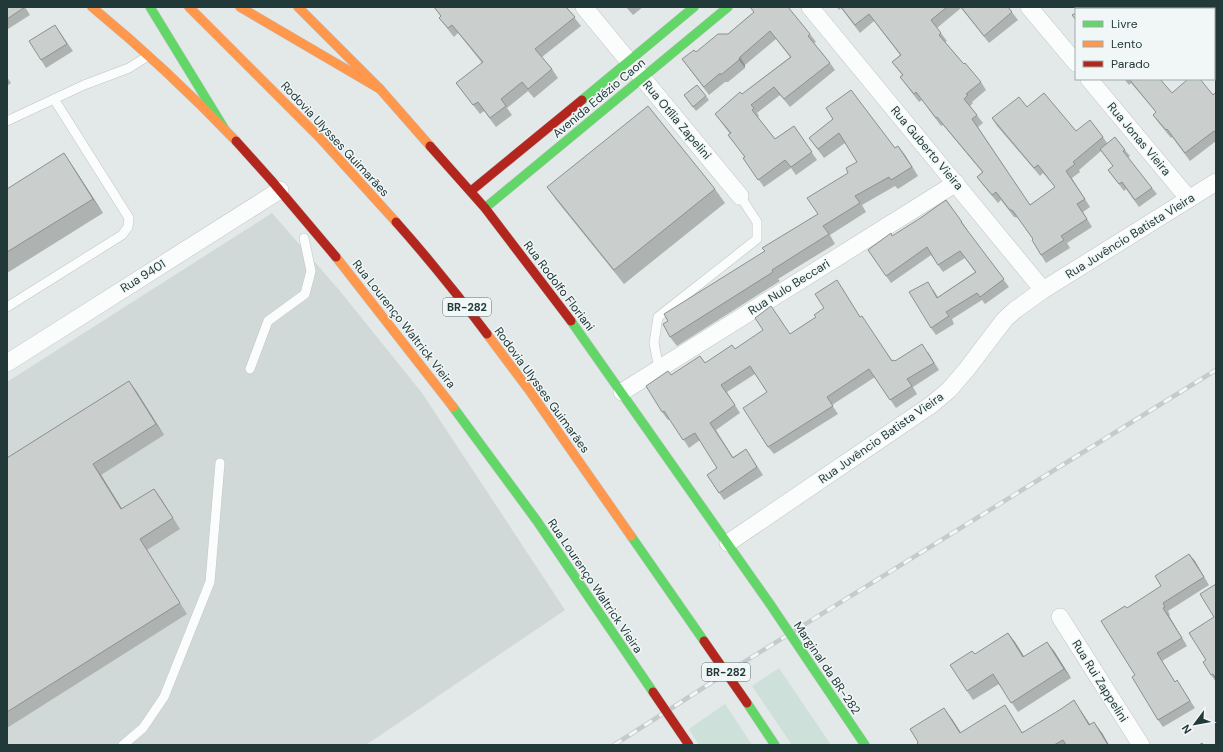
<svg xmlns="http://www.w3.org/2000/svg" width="1223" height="752" viewBox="0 0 1223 752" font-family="'DM Sans',sans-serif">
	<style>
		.built { fill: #d1d9d8 }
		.green { fill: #cde0d9 }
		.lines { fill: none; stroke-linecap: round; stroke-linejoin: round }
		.lane-casing { stroke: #c0c5c5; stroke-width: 10 }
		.street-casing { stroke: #c0c5c5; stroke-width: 18 }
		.fast-casing { stroke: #bfc5c5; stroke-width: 10 }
		.slow-casing { stroke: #bfc5c5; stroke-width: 10 }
		.jam-casing { stroke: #bfc5c5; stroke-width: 10 }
		.lane { stroke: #fbfcfc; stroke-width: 9 }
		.street { stroke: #fbfcfc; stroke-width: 17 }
		.fast { stroke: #63d668; stroke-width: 9 }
		.slow { stroke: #ff974d; stroke-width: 9 }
		.jam { stroke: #b3261e; stroke-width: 9 }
		.rail-casing { stroke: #c6caca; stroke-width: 4.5 }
		.rail { stroke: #f1f7f6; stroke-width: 3; stroke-dasharray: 9; stroke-linecap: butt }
		.fast-bridge-casing { stroke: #bfc5c5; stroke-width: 10; stroke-linecap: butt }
		.jam-bridge-casing { stroke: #bfc5c5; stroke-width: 10; stroke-linecap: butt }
		.fast-bridge { stroke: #63d668; stroke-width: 9 }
		.jam-bridge { stroke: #b3261e; stroke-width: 9 }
		.wall { fill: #aeb2b1 }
		.shaded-wall { fill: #8d9190 }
		.building { fill: #cacfce; stroke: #8d9190 }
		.labels { text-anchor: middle; stroke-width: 3; stroke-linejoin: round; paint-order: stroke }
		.shield { fill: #f1f7f6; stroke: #607272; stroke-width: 1 }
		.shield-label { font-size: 11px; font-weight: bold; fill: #22393a }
		.street-label { font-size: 12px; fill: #22393a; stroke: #f1f7f6 }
	</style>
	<rect width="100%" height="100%" fill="#e3e8e8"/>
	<polygon class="built" points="272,213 340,291 422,393 565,610 366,745 7,745 7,382"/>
	<g class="green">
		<polygon points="779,668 831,745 792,745 752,686"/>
		<polygon points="725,704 752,745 699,745 689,729"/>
	</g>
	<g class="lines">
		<g class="lane-casing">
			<g id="lane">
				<polyline points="7,121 84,85 129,68 148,56"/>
				<polyline points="7,307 122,235 128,227 129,218 54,99"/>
				<polyline points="250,369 268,321 305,294 311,271 304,238"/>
				<polyline points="659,369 654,343 658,317 757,239 757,222 740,196"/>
				<polyline points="123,745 143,728 164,697 210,582 220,463"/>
			</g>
		</g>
		<g class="street-casing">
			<g id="street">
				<polyline points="584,7 740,196"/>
				<polyline points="810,7 1043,290"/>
				<polyline points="1029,7 1076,63"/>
				<polyline points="1089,79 1189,199"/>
				<polyline points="7,363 280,190"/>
				<polyline points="622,392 956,183"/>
				<polyline points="728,543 931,405 949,390 967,369 1005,319 1015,310 1043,290 1216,182"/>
				<polyline points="1060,617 1141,745"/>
			</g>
		</g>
		<g class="fast-casing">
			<g id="fast">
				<polyline points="150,7 224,128"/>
				<polyline points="582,100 694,7"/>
				<polyline points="485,208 728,7"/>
				<polyline points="571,321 770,604"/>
				<polyline points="453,407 537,521 653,692"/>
				<polyline points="631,536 704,641"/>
				<polyline points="813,668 865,745"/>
				<polyline points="747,703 775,745"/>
			</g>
		</g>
		<g class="slow-casing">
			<g id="slow">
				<path d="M92 7C143 49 190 93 236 141"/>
				<polyline points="189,7 319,137 396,222"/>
				<polyline points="240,7 380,89"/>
				<polyline points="298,7 380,89 430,146"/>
				<polyline points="336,257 453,407"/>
				<polyline points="487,334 529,390 631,536"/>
			</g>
		</g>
		<g class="jam-casing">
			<g id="jam">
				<polyline points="236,141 271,180 336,257"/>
				<polyline points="430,146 485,208 571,321"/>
				<polyline points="471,191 582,100"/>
				<path d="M396 222C428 258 458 295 487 334"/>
			</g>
		</g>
		<use href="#lane" class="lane"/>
		<use href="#street" class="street"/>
		<use href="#fast" class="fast"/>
		<use href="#slow" class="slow"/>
		<use href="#jam" class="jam"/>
		<g class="rail-casing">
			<polyline id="rail" points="614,745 728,672 1216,370"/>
		</g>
		<use href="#rail" class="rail"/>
		<g class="fast-bridge-casing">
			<polyline id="fast-bridge" points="770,604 813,668"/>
		</g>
		<g class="jam-bridge-casing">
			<g id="jam-bridge">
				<polyline points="704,641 747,703"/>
				<polyline points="653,692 689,745"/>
			</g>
		</g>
		<use href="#fast-bridge" class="fast-bridge"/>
		<use href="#jam-bridge" class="jam-bridge"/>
	</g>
	<g class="wall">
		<polygon points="7,7 25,7 30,15 8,29 7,27"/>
		<polygon points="434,7 566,7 581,26 542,57 552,69 558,78 534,98 528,91 507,108 512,115 496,127 484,111 480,114 456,83 482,63 458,33 454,37 439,18 441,16"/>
		<polygon points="626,7 643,7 633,15"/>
		<polygon points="750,7 810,34 816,42 814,43 830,63 835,70 790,107 780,95 757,113 759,116 758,117 775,139 794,126 817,160 796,175 791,168 764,187 743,158 745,157 728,135 730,134 715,114 742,94 790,57 776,39 745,65 745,68 728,82 725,82 709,95 682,59 696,52 728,34 754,12"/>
		<polygon points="837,7 1008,7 1018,20 989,43 961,8 937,28 947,41 945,42 964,64 981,82 986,90 972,102 973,103 970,106 983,123 978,127 1030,205 1055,187 1043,173 1040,176 997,126 992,118 1027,107 1076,131 1103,137 1107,143 1125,150 1130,156 1128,158 1157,194 1139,207 1126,189 1124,191 1108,170 1113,166 1101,151 1079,170 1080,172 1072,178 1090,207 1083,212 1092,227 1067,243 1070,248 1046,263 1041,255 1033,239 1019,218 1014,217 1001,200 998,203 983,185 977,177 982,172 943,125 941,126 922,100 919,102 906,85 900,77 902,75 892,62 900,55 874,21 860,33 841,8 839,10"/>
		<polygon points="1083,7 1139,7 1136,9 1080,9"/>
		<polygon points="1148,7 1216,7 1216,59 1214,61 1214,9 1150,9"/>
		<polygon points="55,25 73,51 46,68 41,60"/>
		<polygon points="7,77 11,83 7,86"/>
		<polygon points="1124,79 1160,79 1172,93 1213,95 1216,92 1216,141 1190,161 1172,137 1171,138 1158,122 1153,115 1156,112 1131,83 1129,85"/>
		<polygon points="684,95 706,96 709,100 696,111"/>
		<polygon points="833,119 895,148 898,146 918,176 898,189 895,186 862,205 866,212 830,235 835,244 778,279 780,281 677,346 670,337 668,321 818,214 857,162 845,143 824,158 809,138"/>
		<polygon points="74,168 103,213 7,273 7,189"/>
		<polygon points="547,187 715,189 725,203 624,284 557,201"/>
		<polygon points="946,200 967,229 966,229 1009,287 985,304 982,300 952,319 954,324 936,335 931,328 933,289 938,297 975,272 965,258 943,272 931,255 891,283 868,250 892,236 919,219"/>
		<polygon points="842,288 860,317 892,360 895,361 928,352 939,370 913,387 917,394 896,408 875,377 832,405 838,414 774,454 768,447 767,392 755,374 727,392 740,413 716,430 733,457 746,449 763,475 724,500 707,475 717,468 700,440 689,448 670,419 668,420 662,412 671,375 705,363 735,349 790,334 816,317"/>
		<polygon points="129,381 164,435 101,475 122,509 154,489 180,529 147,550 187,614 7,728 7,458"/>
		<polygon points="1189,554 1209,585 1168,611 1170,615 1169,616 1187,646 1162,661 1175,682 1177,680 1182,688 1195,708 1163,727 1158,720 1135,675 1161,586"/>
		<polygon points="1216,584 1216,682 1211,675 1206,660 1214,617"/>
		<polygon points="1008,633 1024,657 1054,651 1071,678 1018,712 999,684 973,700 967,691"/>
		<polygon points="1005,705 1022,732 1081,711 1090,724 1102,733 1109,745 917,745 952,719 961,733"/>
	</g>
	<g class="shaded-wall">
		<polygon points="740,57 745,65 745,68 739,60"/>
		<polygon points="898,146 905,155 918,176"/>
		<polygon points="64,153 74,168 103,213 93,199"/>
		<polygon points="129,381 137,392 164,435 156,424"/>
		<polygon points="93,464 101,475 129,520 121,509"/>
		<polygon points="154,489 162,500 180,529 173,518"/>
		<polygon points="1189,554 1195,561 1209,585 1204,577"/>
		<polygon points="1163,608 1169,616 1187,646 1182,638"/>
		<polygon points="1008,633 1015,642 1030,666 1023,657"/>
		<polygon points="1047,642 1054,651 1071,678 1064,669"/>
		<polygon points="1074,700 1081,711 1097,736 1089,725"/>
		<polygon points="944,708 952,719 968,744 960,733"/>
		<polygon points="1094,722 1102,733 1109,745 1108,745"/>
	</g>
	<g class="building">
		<polygon points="7,7 25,7 7,19"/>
		<polygon points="434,7 566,7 575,17 535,49 552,69 528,89 522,82 501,99 506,106 490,118 478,102 473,105 456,83 483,62 452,25 448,28 439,18 441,16"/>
		<polygon points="750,7 788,7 810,34 808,36 830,63 784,99 774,87 751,105 754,108 752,110 775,139 794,126 812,152 791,167 785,160 758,180 743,158 745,157 728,135 731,133 715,114 740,92 742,94 791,57 770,31 740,57 739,60 722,74 719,74 704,87 682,59 694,50 696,52 718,34 728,34 754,12"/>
		<polygon points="841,7 947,7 931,20 941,33 939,35 962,62 964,64 965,63 981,82 966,94 968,95 964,99 977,115 972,119 1030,205 1055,187 1038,165 1034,168 992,118 1019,97 1027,107 1044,93 1076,131 1090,120 1103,137 1073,162 1075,164 1066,171 1085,199 1077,204 1087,219 1061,236 1064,240 1041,255 1032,240 1033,239 1013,211 1009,209 996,192 992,195 977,177 983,172 937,117 936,118 916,92 914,94 900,77 903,75 892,62 901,55 869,14 855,25"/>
		<polygon points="961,7 1008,7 1012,12 984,36"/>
		<polygon points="1083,7 1111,7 1109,9 1080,9"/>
		<polygon points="1119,7 1124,7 1122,9 1121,9"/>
		<polygon points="1149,7 1216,7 1216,47 1214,49 1214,9 1151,9"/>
		<polygon points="1076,13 1076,20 1072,15"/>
		<polygon points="55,25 67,44 41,60 29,41"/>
		<polygon points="1129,79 1160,79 1172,93 1188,79 1200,79 1213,95 1216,92 1216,133 1214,131 1185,153 1167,129 1166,130 1153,115 1156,112"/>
		<polygon points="697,85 706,96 693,107 684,95"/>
		<polygon points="851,90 895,148 898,146 912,167 891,180 889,177 855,196 860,203 823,226 829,234 772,270 773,272 670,337 663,324 668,321 664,314 765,251 762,248 818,214 807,198 848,173 846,168 857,162 839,133 818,149 809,138 833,119 826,108"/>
		<polygon points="648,106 715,189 614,270 547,187"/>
		<polygon points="1115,137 1125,150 1123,151 1152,188 1135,200 1122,182 1119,184 1108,170 1113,166 1100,149"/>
		<polygon points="64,153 93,199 7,252 7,189"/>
		<polygon points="946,200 962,222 961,222 1004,279 980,297 977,293 946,312 949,316 931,328 909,292 928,282 937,298 976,272 960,251 938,265 927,247 886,276 868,250 891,233 892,236 919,219"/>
		<polygon points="837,280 860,317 862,316 892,361 894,360 895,361 922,344 934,363 907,379 912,386 890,400 869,369 827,397 833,406 768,447 743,408 767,392 750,366 721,385 735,405 710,423 733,458 746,449 757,467 719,493 707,475 717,468 695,433 683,440 664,411 662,412 646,386 668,371 671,375 700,356 705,363 732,345 735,349 763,330 755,318 771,306 790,334 816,317 814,315 824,308 815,294"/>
		<polygon points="129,381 156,424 93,464 121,509 154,489 173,518 140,539 180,603 7,712 7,458"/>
		<polygon points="1189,554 1204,577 1163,603 1165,607 1163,608 1182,638 1157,653 1175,682 1177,680 1190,701 1158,720 1132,677 1135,675 1101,621 1125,606 1127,608 1161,586 1155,576"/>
		<polygon points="1216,584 1216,679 1213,674 1211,675 1203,662 1206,660 1189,633 1214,617 1200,594"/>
		<polygon points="1008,633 1023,657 1047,642 1064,669 1011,703 993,674 967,691 950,665 972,651 975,654"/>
		<polygon points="1074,700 1089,725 1094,722 1108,745 1066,745 1063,740 1054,745 917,745 918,742 910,729 944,708 960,733 1005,705 1022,733 1061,709"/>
		<polygon points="1202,743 1204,745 1199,745"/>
	</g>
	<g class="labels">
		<g class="shield">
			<rect x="443" y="298" width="48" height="18" rx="3"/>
			<rect x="702" y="663" width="48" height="18" rx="3"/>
		</g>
		<g class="shield-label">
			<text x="467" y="311">BR-282</text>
			<text x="726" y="676">BR-282</text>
		</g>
		<g class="street-label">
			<text transform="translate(599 98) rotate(-40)" y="4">Avenida Edézio Caon</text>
			<text transform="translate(677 120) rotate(50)" y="4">Rua Otília Zapelini</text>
			<text transform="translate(335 139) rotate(47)" y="4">Rodovia Ulysses Guimarães</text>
			<text transform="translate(1139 139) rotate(50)" y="4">Rua Jonas Vieira</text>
			<text transform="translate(927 148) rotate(50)" y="4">Rua Guberto Vieira</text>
			<text transform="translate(1130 236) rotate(-32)" y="4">Rua Juvêncio Batista Vieira</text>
			<text transform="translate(143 276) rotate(-32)" y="4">Rua 9401</text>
			<text transform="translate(559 286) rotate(53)" y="4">Rua Rodolfo Floriani</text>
			<text transform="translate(789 287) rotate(-32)" y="4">Rua Nulo Beccari</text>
			<text transform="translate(404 324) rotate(52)" y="4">Rua Lourenço Waltrick Vieira</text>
			<text transform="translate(542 390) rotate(54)" y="4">Rodovia Ulysses Guimarães</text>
			<text transform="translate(881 438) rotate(-35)" y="4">Rua Juvêncio Batista Vieira</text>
			<text transform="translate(595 586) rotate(56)" y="4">Rua Lourenço Waltrick Vieira</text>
			<text transform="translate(827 668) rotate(56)" y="4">Marginal da BR-282</text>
			<text transform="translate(1100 681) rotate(58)" y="4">Rua Rui Zappelini</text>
		</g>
	</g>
	<rect width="1223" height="752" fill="none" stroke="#22393a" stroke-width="16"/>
	<rect x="1075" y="8" width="140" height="72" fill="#f1f7f6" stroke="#9eabab"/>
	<rect x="1083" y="21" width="20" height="6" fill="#63d668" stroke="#9eabab"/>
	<text x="1111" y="28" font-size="12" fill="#22393a">Livre</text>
	<rect x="1083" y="41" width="20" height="6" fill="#ff974d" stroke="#9eabab"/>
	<text x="1111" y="48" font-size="12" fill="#22393a">Lento</text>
	<rect x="1083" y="61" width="20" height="6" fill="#b3261e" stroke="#9eabab"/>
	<text x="1111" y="68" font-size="12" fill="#22393a">Parado</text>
	<g transform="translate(1195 724) rotate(238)" stroke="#f1f7f6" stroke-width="3" paint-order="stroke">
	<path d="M0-3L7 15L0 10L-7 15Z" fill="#22393a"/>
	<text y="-6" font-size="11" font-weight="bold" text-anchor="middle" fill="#22393a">N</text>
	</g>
</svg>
